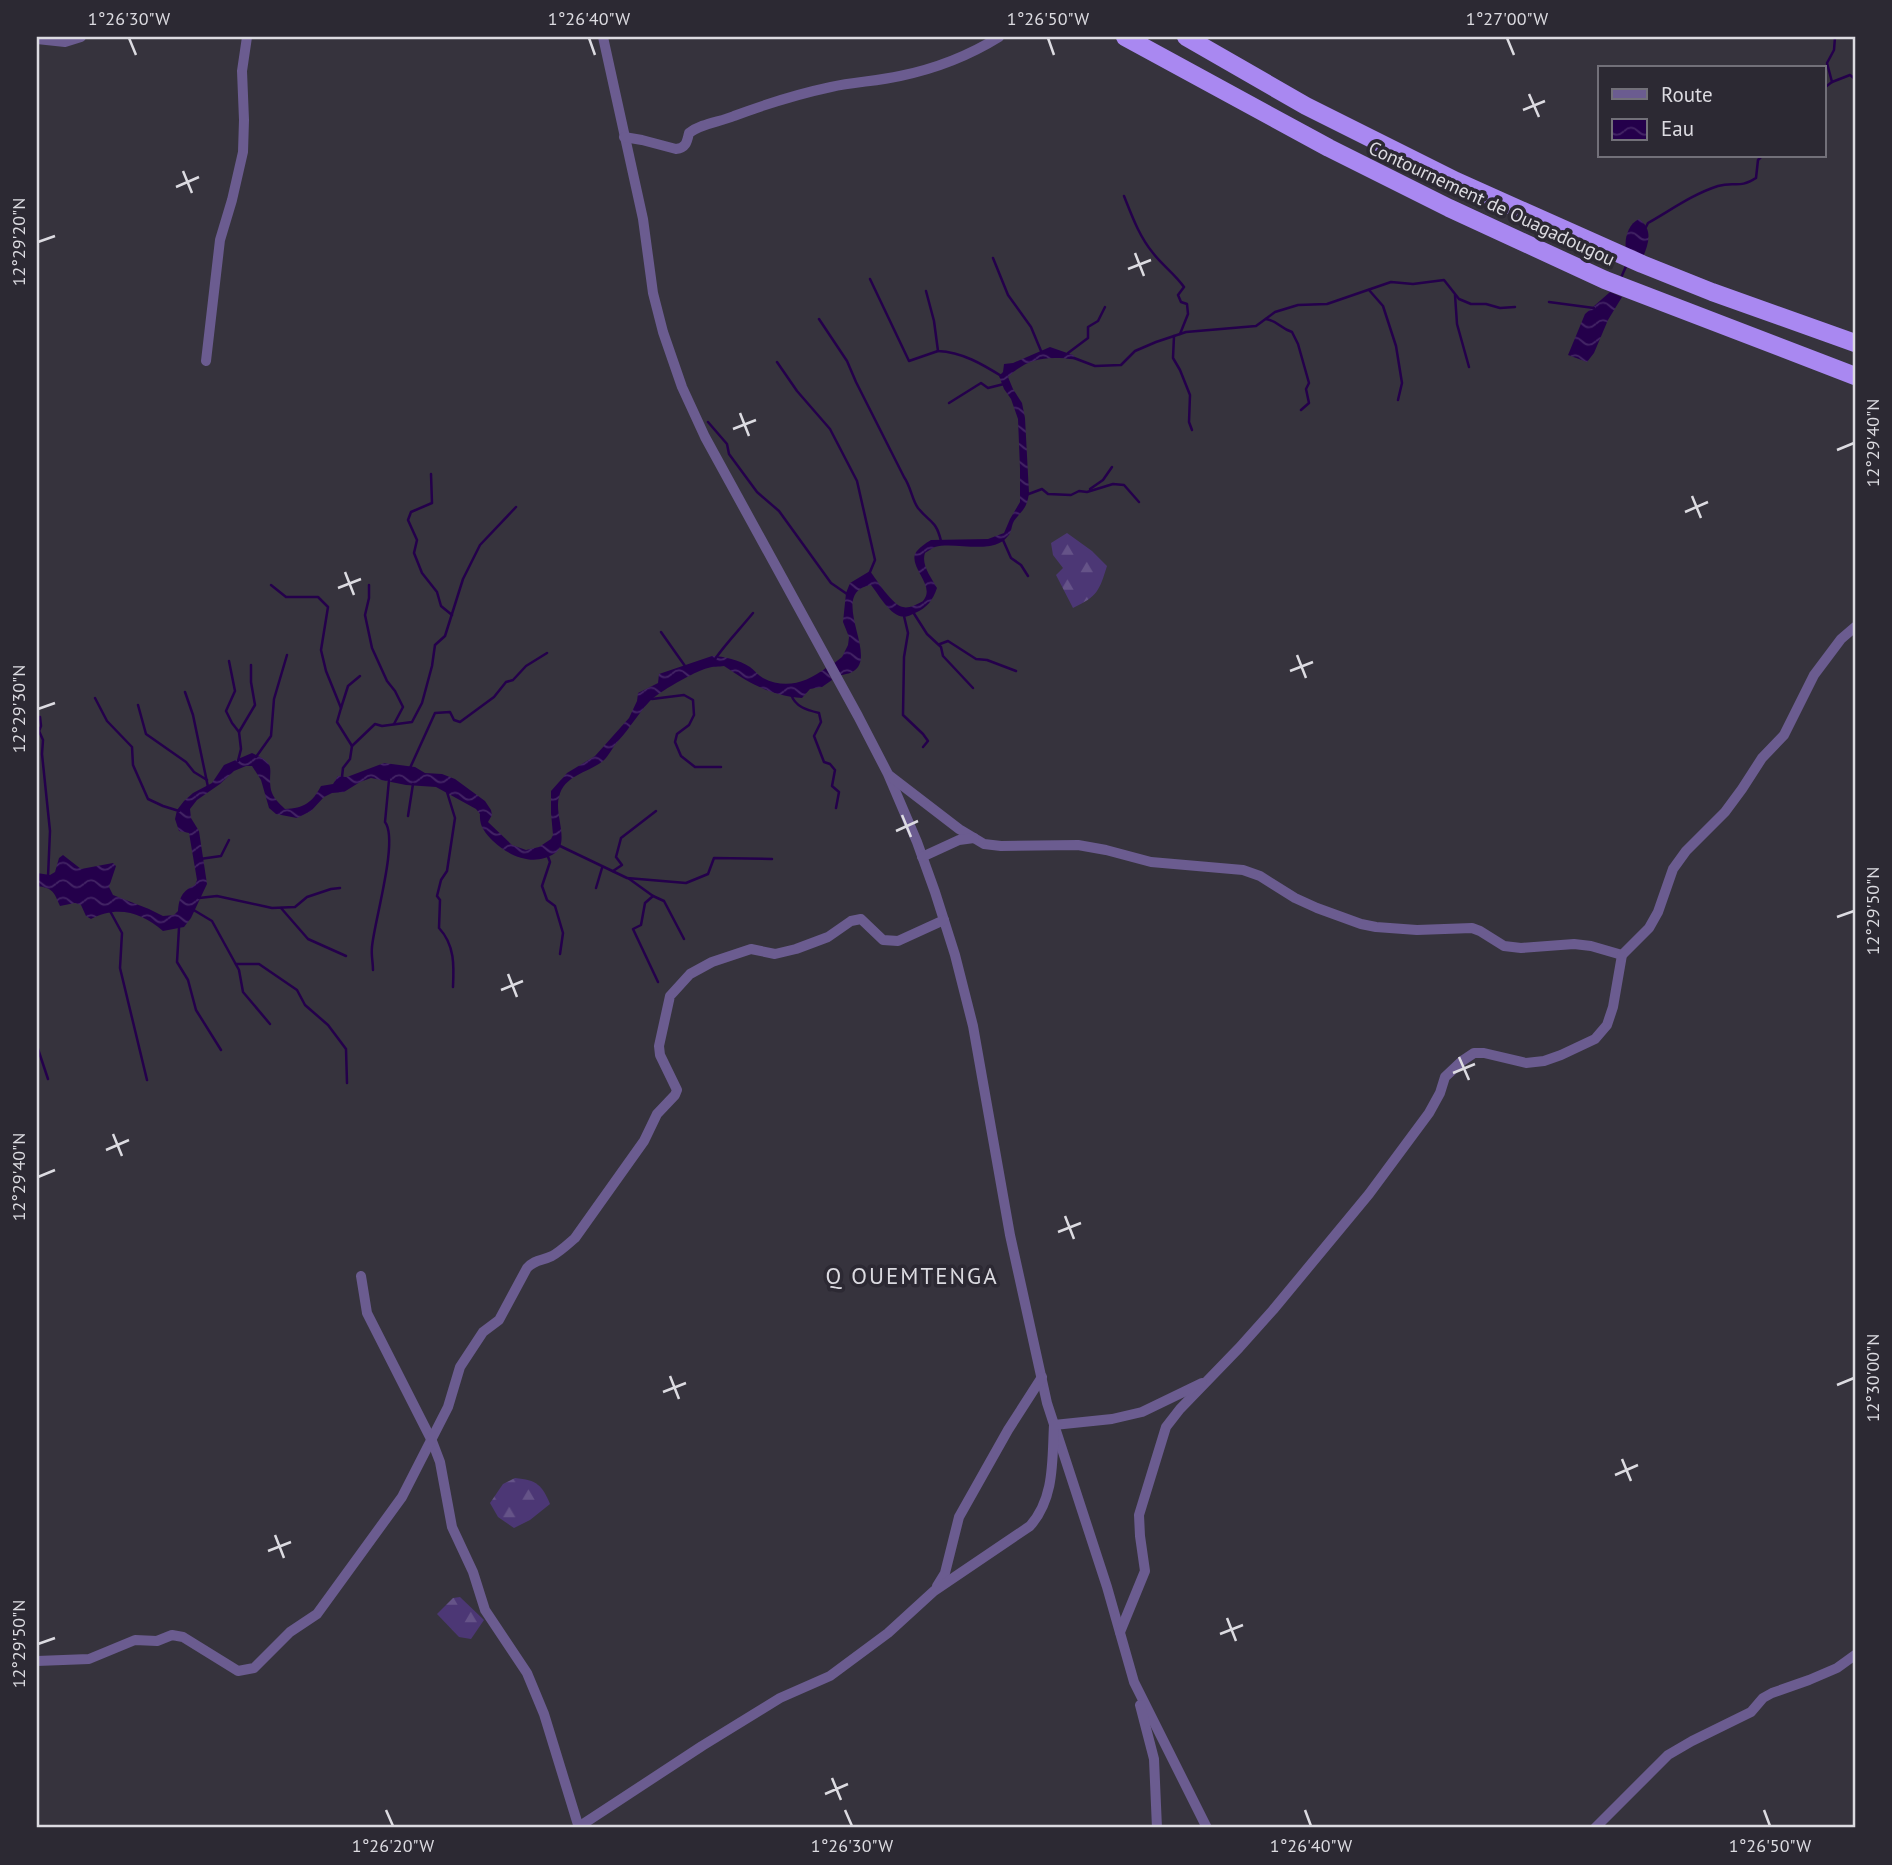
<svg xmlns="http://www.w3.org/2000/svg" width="1892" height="1865" viewBox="0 0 1892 1865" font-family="'PT Sans',sans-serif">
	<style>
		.forest { fill: url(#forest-firs) }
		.water { fill: url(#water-waves) }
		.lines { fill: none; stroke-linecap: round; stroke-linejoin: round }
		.stream { stroke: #24004b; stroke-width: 2.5 }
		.minor { stroke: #6b5c90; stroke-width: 10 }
		.trunk { stroke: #a988f1; stroke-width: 18 }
		.ticks { fill: none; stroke: #dcdbe1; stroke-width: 2.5 }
		.labels { text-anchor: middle; stroke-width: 7; stroke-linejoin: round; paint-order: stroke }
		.street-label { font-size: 19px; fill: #dcdbe1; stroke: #2c2933 }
		.quarter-label { font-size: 23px; letter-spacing: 2px; fill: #dcdbe1; stroke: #2c2933 }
		.neatline { fill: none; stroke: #dcdbe1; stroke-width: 2.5 }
		.ticks-label { font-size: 18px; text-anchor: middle; fill: #dcdbe1 }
	</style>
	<defs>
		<pattern id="forest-firs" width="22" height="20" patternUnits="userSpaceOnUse" patternTransform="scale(1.75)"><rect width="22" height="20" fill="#4c3775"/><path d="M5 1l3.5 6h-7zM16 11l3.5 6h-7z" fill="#655388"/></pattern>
		<pattern id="water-waves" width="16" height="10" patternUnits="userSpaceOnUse" patternTransform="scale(1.75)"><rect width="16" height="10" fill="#24004b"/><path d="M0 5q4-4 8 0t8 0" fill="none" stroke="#432565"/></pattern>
	</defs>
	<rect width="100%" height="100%" fill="#36333d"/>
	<g class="forest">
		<path d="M1067 533 1092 551 1107 566C1099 591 1098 596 1073 608L1056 575 1063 568 1053 555 1051 543Z"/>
		<path d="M515 1478C537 1480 542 1485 550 1504L530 1520 514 1528 498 1517 490 1503 503 1484Z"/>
		<polygon points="460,1597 484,1620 471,1639 459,1637 437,1614 453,1598"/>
	</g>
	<g class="water">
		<path d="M1639 219C1653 229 1649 243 1643 257L1626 249C1624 239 1628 224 1639 219Z"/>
		<polygon points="1610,292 1622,297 1608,320 1594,353 1587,362 1568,355 1585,314"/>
		<path d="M1050 347 1073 355 1076 359C1071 360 1066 358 1060 358 1039 357 1023 362 1008 377L1013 389 1022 403 1025 418 1029 493C1027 509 1022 510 1014 521 1011 526 1012 532 1008 536 993 556 955 541 935 547 931 549 928 551 925 553 921 565 931 577 937 588 933 600 927 608 915 613 913 614 907 617 904 617 890 616 879 595 871 585 830 592 872 647 858 667 853 674 845 674 838 676L833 664 842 657 848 645 849 637 843 622 846 593 850 583 870 571C876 579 893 606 903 607 906 608 910 607 913 606 915 605 922 602 923 601 936 586 910 569 915 554 918 548 926 543 931 540L988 539 1004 533 1010 519 1020 502V469L1018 419 1011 399 1004 389 999 376 1003 372 1004 364 1013 363Z"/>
		<path d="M712 656C724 656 739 660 750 667 754 670 758 675 763 678 786 690 807 682 826 668L832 680 822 687 810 689 802 698C769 695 751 684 724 666 719 667 713 666 708 668 695 671 657 693 649 702 638 714 630 728 619 740 613 746 609 756 603 761 588 773 564 775 559 797 554 814 570 842 555 853 535 867 510 857 493 841 485 833 479 826 480 814L476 809 436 787 406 785 371 778 360 782 344 792 332 793 324 797 311 811 297 818 276 814 269 808 261 780 252 766H246L234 771 220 784 197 800 190 809 191 818 199 831 207 884 191 918 184 927 163 931C142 913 118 905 91 919L86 916 81 905 75 903 60 906C54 892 53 888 37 886V873L50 875 55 872 59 858 63 855 81 869 113 863 116 866 109 887 113 895 149 909 163 916 174 915 178 911C179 898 182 891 195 885L197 880 189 833 179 831 175 819 177 810 184 801 193 793 212 783 224 765 252 753C279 765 267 768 271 790 273 798 279 803 285 809 304 808 312 803 321 786L333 784 338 776 347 777 384 763 415 767 425 773 442 774 455 779 485 801 491 810 492 815 488 822 512 845 526 850 539 847 551 839 553 835 551 813V791L567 773 595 756 629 718 637 701 638 693 658 683 659 674Z"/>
	</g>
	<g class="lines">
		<g class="stream">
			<polyline points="1832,82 1827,63 1834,50 1835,37"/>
			<polyline points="1824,88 1832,82 1850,75 1855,79"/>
			<path d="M1124 196C1132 216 1139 236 1153 253 1162 265 1175 274 1184 287L1178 295 1181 302 1187 304 1188 314 1180 334"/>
			<path d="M1646 227 1648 223C1671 210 1693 194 1718 186 1735 181 1739 189 1756 178L1758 160 1762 156"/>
			<polyline points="993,258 1008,295 1031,327 1041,351"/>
			<polyline points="870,279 909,361 938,351"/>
			<polyline points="1620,280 1627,264"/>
			<polyline points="1369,290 1383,306 1396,346 1402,383 1398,400"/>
			<path d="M926 291 934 321 938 351C962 352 982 364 1003 377"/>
			<polyline points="1455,295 1457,324 1469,367"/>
			<polyline points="1549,302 1594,308"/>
			<path d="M819 319 847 361 856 382 904 477C911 487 912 500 918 508 930 523 936 520 941 541"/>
			<path d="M1266 319C1278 321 1280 328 1292 332L1298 344 1309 383 1306 389 1309 403 1301 410"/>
			<polyline points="1174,336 1173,358 1180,370 1190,395 1189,422 1192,430"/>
			<polyline points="1068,353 1088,338 1088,327 1098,321 1105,307"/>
			<polyline points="1074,358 1095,366 1121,365 1135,351 1156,342 1186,332 1256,326 1275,312 1298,305 1327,304 1391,282 1413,284 1444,280 1459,299 1471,304 1486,304 1500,308 1515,307"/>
			<polyline points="777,362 797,391 830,429 857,481 875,560 870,572"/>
			<polyline points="949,403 981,383 988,388 1004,384"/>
			<polyline points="708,422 727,444 729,454 757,492 779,511 831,583 847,594"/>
			<polyline points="431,474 432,503 411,512 408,520 417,540 414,553 422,573 437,592 441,606 452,615"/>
			<polyline points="1090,489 1103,480 1112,467"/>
			<polyline points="1026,495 1042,489 1048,494 1071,495 1079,491 1087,492 1113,484 1124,485 1139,502"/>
			<polyline points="1003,540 1011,558 1021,565 1028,576"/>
			<polyline points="271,585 286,597 318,597 328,607 321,650 326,671 341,708 337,722 352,746"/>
			<polyline points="369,585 369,598 365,615 372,648 387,681 395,691 403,707 394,724"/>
			<polyline points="913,612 927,634 941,647 943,656 973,688"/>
			<polyline points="904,616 908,633 904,657 903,715 923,734 928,741 923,747"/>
			<polyline points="661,632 685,666"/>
			<polyline points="940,644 948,641 976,659 987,660 1016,671"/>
			<path d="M715 659C727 642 740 629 753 613"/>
			<polyline points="229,661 235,691 226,711 232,723 239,732"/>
			<polyline points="185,692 193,715 208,787"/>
			<path d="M791 694C795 707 807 710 819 713L821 722 814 736 824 762 830 764 835 770 832 786 839 792 836 808"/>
			<polyline points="95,698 107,721 132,747 133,765 148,799 163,806 179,811"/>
			<polyline points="652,699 684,695 693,700 694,715 689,725 677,734 675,742 681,756 695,767 721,767"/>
			<polyline points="138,705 146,734 186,762 194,772 207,780"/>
			<polyline points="341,708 348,686 360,676"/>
			<polyline points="40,717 41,726 39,731 43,740 42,754 50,831 48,877"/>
			<polyline points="256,757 271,736 274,699 287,655"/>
			<polyline points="238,761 241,749 239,732 255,705 251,682 251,665"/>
			<polyline points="410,768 435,713 450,712 454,720 460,722 494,697 506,682 513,680 526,666 547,653"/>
			<polyline points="342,777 343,768 350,759 352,746 375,724 382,726 412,722 422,703 432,666 435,645 445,636 463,579 480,545 516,507"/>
			<path d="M447 792 455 818 447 871 441 880 437 896 440 900 439 928C455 945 454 966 453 987"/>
			<polyline points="408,816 413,784"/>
			<polyline points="558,845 627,878 686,883 708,874 714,858 772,859"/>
			<polyline points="547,854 550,862 542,886 547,900 555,906 563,933 560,954"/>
			<polyline points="200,859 221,856 229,840"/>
			<polyline points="613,871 622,865 616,857 621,838 656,811"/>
			<polyline points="628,878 653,896 645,903 641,925 633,929 658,982"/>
			<polyline points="596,888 602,868"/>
			<polyline points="653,896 664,901 684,939"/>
			<polyline points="199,898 217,896 272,908 295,907 307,897 331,889 340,888"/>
			<polyline points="281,908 308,939 346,956"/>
			<polyline points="192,909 212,921 239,970 243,992 270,1024"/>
			<polyline points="110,911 122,933 120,968 147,1080"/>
			<polyline points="179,928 177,962 188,980 196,1010 221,1050"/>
			<polyline points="236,964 259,964 297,990 305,1005 328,1025 346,1049 347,1083"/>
			<path d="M373 970C373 962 371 955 372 947 374 922 399 840 385 822L389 780"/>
			<polyline points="37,1046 48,1079"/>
		</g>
		<g class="minor">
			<polyline points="603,37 643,219 653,293 663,332 682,387 705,437 858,716 888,774 917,842 935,892 955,955 973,1026 1010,1235 1047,1403 1107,1587 1134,1682 1207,1828"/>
			<polyline points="37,39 65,42 81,37"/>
			<path d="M624 137 642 140 676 149C686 148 687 142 689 133 702 123 720 122 734 116 766 104 798 94 831 87 854 82 878 81 900 76 934 69 970 55 999 37"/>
			<polyline points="206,361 220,240 232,200 243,152 244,120 242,71 247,37"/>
			<polyline points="890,776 959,829 984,844 1001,846 1078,845 1106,850 1151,862 1243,870 1260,876 1295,898 1317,908 1361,924 1376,927 1417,930 1472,928 1480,931 1504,946 1521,948 1574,944 1591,946 1622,955"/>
			<polyline points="922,857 959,840 974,838"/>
			<polyline points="361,1276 367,1313 432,1441 440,1462 452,1527 473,1572 485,1610 527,1673 544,1714 579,1828"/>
			<polyline points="937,1586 945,1573 959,1517 1008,1430 1042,1377"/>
			<polyline points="1120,1632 1145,1571 1140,1536 1139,1515 1166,1427 1180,1409 1239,1348 1273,1310 1369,1194 1429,1113 1440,1093 1445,1077 1462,1061 1474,1053 1484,1053 1526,1063 1544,1061 1561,1055 1595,1039 1607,1025 1613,1007 1622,955 1649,928 1658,912 1673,869 1686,851 1725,812 1742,789 1762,758 1784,735 1814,675 1841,639 1855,627"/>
			<path d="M37 1661 89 1659 135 1640 157 1641 172 1635 183 1637 238 1671 254 1668 290 1632 317 1614 402 1497 448 1407 460 1367 483 1332 499 1320 527 1268C535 1259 542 1261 552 1256 561 1251 568 1244 575 1238L644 1141 657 1114 675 1095 677 1090 660 1055 659 1046 670 996 690 974 712 962 751 949 775 954 796 949 828 937 851 921 861 919 883 940 898 941 944 920"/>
			<polyline points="1140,1705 1154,1759 1157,1828"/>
			<path d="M577 1828 702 1746 780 1698 830 1676 888 1633 934 1591 1030 1526C1055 1498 1052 1460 1054 1425L1112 1419 1142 1412 1202 1383"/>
			<polyline points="1595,1828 1668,1755 1692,1741 1751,1712 1763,1698 1772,1693 1809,1680 1837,1668 1855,1655"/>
		</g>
		<g class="trunk">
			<polyline points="1125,37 1329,148 1449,208 1605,280 1855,376"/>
			<polyline points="1186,37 1306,106 1456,181 1642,264 1712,292 1855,343"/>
		</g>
	</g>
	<path class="ticks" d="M129 38 136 55M589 38 595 55M1048 38 1054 55M1507 38 1514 55M1529 94 1539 117M1523 110 1545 101M183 171 192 193M176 187 199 177M38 242 55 236M1135 253 1144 276M1128 269 1151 260M740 413 749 436M733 429 756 420M1837 450 1854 443M1692 496 1701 518M1685 512 1708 502M345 572 354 595M338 588 361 579M1297 655 1306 678M1290 671 1313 662M38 709 55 703M902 815 911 837M896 831 918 821M1837 917 1854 911M508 974 517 997M501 990 523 981M1459 1057 1469 1080M1453 1073 1475 1064M113 1134 122 1156M106 1150 129 1140M38 1177 55 1170M1065 1216 1074 1239M1058 1232 1081 1223M670 1376 679 1399M1837 1385 1854 1378M663 1392 686 1383M1622 1459 1631 1481M1615 1475 1638 1465M275 1535 284 1558M268 1551 291 1542M1227 1618 1236 1641M1220 1634 1243 1625M38 1644 55 1638M832 1778 841 1800M825 1794 848 1784M386 1810 393 1826M845 1810 852 1826M1305 1810 1311 1826M1764 1810 1770 1826"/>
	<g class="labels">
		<g class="street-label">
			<text transform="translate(1492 203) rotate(25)" y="7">Contournement de Ouagadougou</text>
		</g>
		<g class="quarter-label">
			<text x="912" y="1284">Q OUEMTENGA</text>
		</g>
	</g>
	<rect width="1892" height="1865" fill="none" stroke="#2c2933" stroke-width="77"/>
	<rect x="1598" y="66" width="228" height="91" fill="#2c2933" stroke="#727079" stroke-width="2"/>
	<rect x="1612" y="89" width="35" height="10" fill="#6b5c90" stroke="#727079" stroke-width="2"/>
	<text x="1661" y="102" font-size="21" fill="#dcdbe1">Route</text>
	<rect x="1612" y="119" width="35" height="21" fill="url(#water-waves)" stroke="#727079" stroke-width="2"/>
	<text x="1661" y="136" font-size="21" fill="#dcdbe1">Eau</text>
	<rect x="38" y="38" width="1816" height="1788" class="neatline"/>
	<g class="ticks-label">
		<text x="129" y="25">1°26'30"W</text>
		<text x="589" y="25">1°26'40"W</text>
		<text x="1048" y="25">1°26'50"W</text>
		<text x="1507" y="25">1°27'00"W</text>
		<text transform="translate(19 242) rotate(-90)" y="6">12°29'20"N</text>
		<text transform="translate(1873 443) rotate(-90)" y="6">12°29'40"N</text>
		<text transform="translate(19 709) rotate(-90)" y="6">12°29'30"N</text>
		<text transform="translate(1873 911) rotate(-90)" y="6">12°29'50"N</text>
		<text transform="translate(19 1177) rotate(-90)" y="6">12°29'40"N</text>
		<text transform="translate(1873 1378) rotate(-90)" y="6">12°30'00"N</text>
		<text transform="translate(19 1644) rotate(-90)" y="6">12°29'50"N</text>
		<text x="393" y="1852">1°26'20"W</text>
		<text x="852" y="1852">1°26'30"W</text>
		<text x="1311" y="1852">1°26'40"W</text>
		<text x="1770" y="1852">1°26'50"W</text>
	</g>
</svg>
